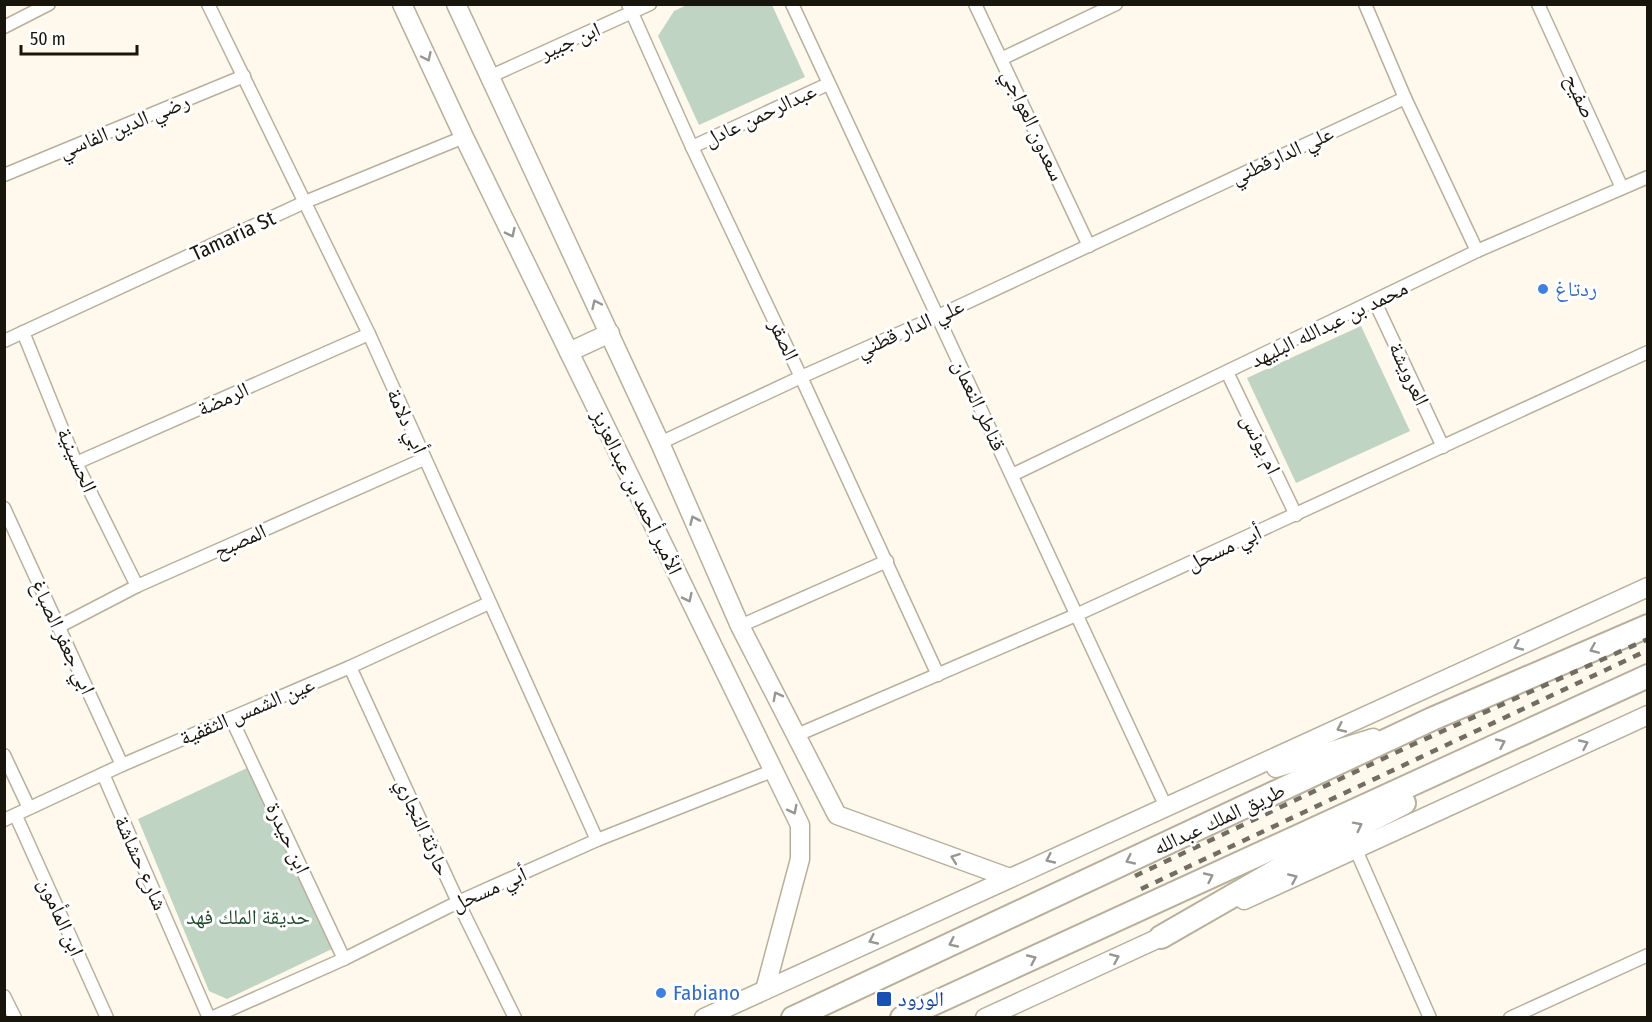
<svg xmlns="http://www.w3.org/2000/svg" width="1652" height="1022" viewBox="0 0 1652 1022" font-family="'Fira Sans Condensed','Noto Naskh Arabic',sans-serif">
	<style>
		.green { fill: #bfd4c3 }
		.lines { fill: none; stroke-linecap: round; stroke-linejoin: round }
		.street-casing { stroke: #b8b09b; stroke-width: 15 }
		.secondary-casing { stroke: #b8b09b; stroke-width: 21 }
		.highway-casing { stroke: #b8b09b; stroke-width: 26 }
		.street { stroke: #fff; stroke-width: 12 }
		.secondary { stroke: #fff; stroke-width: 18 }
		.highway { stroke: #fff; stroke-width: 22 }
		.rail { stroke: #716d63; stroke-width: 4.5; stroke-dasharray: 8 8; stroke-linecap: butt }
		.oneway { stroke: #979692 }
		.shop-dot { fill: #3f7fe0; stroke: #fff; stroke-width: 2 }
		.transit-dot { fill: #1a4fb4; stroke: #fff; stroke-width: 2 }
		.labels { text-anchor: middle; stroke-width: 6; stroke-linejoin: round; paint-order: stroke }
		.street-label { font-size: 21px; fill: #18150d; stroke: #fff }
		.shop-label { font-size: 21px; fill: #366cbe; stroke: #fff; text-anchor: start }
		.park-label { font-size: 21px; fill: #204b2d; stroke: #fff }
		.transit-label { font-size: 21px; fill: #164399; stroke: #fff; text-anchor: start }
	</style>
	<rect width="100%" height="100%" fill="#fef9ec"/>
	<g class="green">
		<polygon points="689,4 772,5 805,77 699,125 658,36 674,11"/>
		<polygon points="1361,326 1410,431 1296,483 1247,378"/>
		<polygon points="247,768 334,948 227,999 209,991 138,819"/>
	</g>
	<g class="lines">
		<g class="street-casing">
			<g id="street">
				<polyline points="208,4 369,334 597,840"/>
				<polyline points="628,4 692,147 801,377 938,675"/>
				<polyline points="792,4 1166,807"/>
				<polyline points="975,4 1089,246"/>
				<polyline points="1365,4 1405,98 1477,251"/>
				<polyline points="1538,4 1622,188"/>
				<polyline points="4,27 49,4"/>
				<polyline points="1001,59 1116,4"/>
				<polyline points="489,77 650,4"/>
				<polyline points="692,147 828,84"/>
				<polyline points="4,175 244,76"/>
				<polyline points="1375,302 1443,447"/>
				<polyline points="23,332 76,463 137,586"/>
				<polyline points="4,341 305,202 464,137"/>
				<polyline points="1227,372 1296,515"/>
				<polyline points="660,443 801,377 938,316 1405,98"/>
				<polyline points="76,463 369,334"/>
				<polyline points="1012,475 1477,251 1648,177"/>
				<polyline points="4,508 122,765"/>
				<polyline points="740,626 887,561"/>
				<polyline points="58,627 137,586 424,459"/>
				<polyline points="350,667 458,902 515,1018"/>
				<polyline points="231,718 344,959"/>
				<polyline points="797,735 1076,615 1648,352"/>
				<polyline points="4,755 29,808"/>
				<polyline points="103,774 209,1018"/>
				<polyline points="16,816 107,1018"/>
				<polyline points="4,820 122,765 350,667 489,603"/>
				<polyline points="1356,850 1430,1018"/>
				<polyline points="4,996 15,1018"/>
				<polyline points="211,1018 344,959 458,902 597,840 772,771"/>
				<polyline points="1510,1018 1648,955"/>
			</g>
		</g>
		<g class="secondary-casing">
			<g id="secondary">
				<polyline points="402,4 464,137 800,825 800,859 765,990"/>
				<polyline points="456,4 660,443 740,626 837,815 1010,878"/>
				<polyline points="569,352 610,333"/>
				<polyline points="1276,768 1373,738"/>
				<polyline points="1244,900 1648,715"/>
				<polyline points="704,1018 1648,587"/>
				<polyline points="985,1018 1172,932"/>
			</g>
		</g>
		<g class="highway-casing">
			<g id="highway">
				<polyline points="1161,937 1309,852 1404,803"/>
				<polyline points="793,1018 1432,719 1648,626"/>
				<polyline points="902,1018 1648,676"/>
			</g>
		</g>
		<use href="#street" class="street"/>
		<use href="#secondary" class="secondary"/>
		<use href="#highway" class="highway"/>
		<g class="rail">
			<polyline points="1135,876 1414,744 1648,639"/>
			<polyline points="1141,889 1648,650"/>
		</g>
	</g>
	<defs><path id="oneway-chevron" d="M-2-3.5L2.5 0L-2 3.5" fill="none" stroke-width="1.6" stroke-linecap="round" stroke-linejoin="round" transform="scale(1.5)"/></defs>
	<g class="oneway">
		<use href="#oneway-chevron" transform="translate(427 57) rotate(65)"/>
		<use href="#oneway-chevron" transform="translate(511 233) rotate(64)"/>
		<use href="#oneway-chevron" transform="translate(596 304) rotate(-115)"/>
		<use href="#oneway-chevron" transform="translate(694 520) rotate(-114)"/>
		<use href="#oneway-chevron" transform="translate(688 598) rotate(64)"/>
		<use href="#oneway-chevron" transform="translate(1518 646) rotate(155)"/>
		<use href="#oneway-chevron" transform="translate(1594 649) rotate(157)"/>
		<use href="#oneway-chevron" transform="translate(777 696) rotate(-118)"/>
		<use href="#oneway-chevron" transform="translate(1341 728) rotate(155)"/>
		<use href="#oneway-chevron" transform="translate(1501 743) rotate(-25)"/>
		<use href="#oneway-chevron" transform="translate(1584 744) rotate(-25)"/>
		<use href="#oneway-chevron" transform="translate(793 810) rotate(63)"/>
		<use href="#oneway-chevron" transform="translate(1358 826) rotate(-27)"/>
		<use href="#oneway-chevron" transform="translate(955 858) rotate(-160)"/>
		<use href="#oneway-chevron" transform="translate(1050 859) rotate(155)"/>
		<use href="#oneway-chevron" transform="translate(1130 860) rotate(155)"/>
		<use href="#oneway-chevron" transform="translate(1209 877) rotate(-25)"/>
		<use href="#oneway-chevron" transform="translate(1293 878) rotate(-24)"/>
		<use href="#oneway-chevron" transform="translate(873 940) rotate(155)"/>
		<use href="#oneway-chevron" transform="translate(953 943) rotate(155)"/>
		<use href="#oneway-chevron" transform="translate(1115 958) rotate(-24)"/>
		<use href="#oneway-chevron" transform="translate(1032 959) rotate(-25)"/>
	</g>
	<g class="shop-dot">
		<circle cx="1543" cy="289" r="6"/>
		<circle cx="661" cy="993" r="6"/>
	</g>
	<rect class="transit-dot" x="876" y="991" width="16" height="16" rx="3"/>
	<g class="labels">
		<g class="street-label">
			<text transform="translate(570 41) rotate(-24)" y="7">ابن جبير</text>
			<text transform="translate(1580 96) rotate(65)" y="7">صفيح</text>
			<text transform="translate(760 115) rotate(-25)" y="7">عبدالرحمن عادل</text>
			<text transform="translate(1033 125) rotate(65)" y="7">سعدون العواجي</text>
			<text transform="translate(124 126) rotate(-22)" y="7">رضي الدين الفاسي</text>
			<text transform="translate(1282 155) rotate(-25)" y="7">علي الدارقطني</text>
			<text transform="translate(233 236) rotate(-25)" y="7">Tamaria St</text>
			<text transform="translate(1329 324) rotate(-26)" y="7">محمد بن عبدالله البليهد</text>
			<text transform="translate(910 328) rotate(-24)" y="7">علي الدار قطني</text>
			<text transform="translate(784 340) rotate(65)" y="7">الصقر</text>
			<text transform="translate(1409 374) rotate(65)" y="7">العرويشة</text>
			<text transform="translate(223 399) rotate(-24)" y="7">الرمضة</text>
			<text transform="translate(979 405) rotate(65)" y="7">قناطر النعمان</text>
			<text transform="translate(407 421) rotate(66)" y="7">أبي دلامة</text>
			<text transform="translate(1261 444) rotate(64)" y="7">ام يونس</text>
			<text transform="translate(77 460) rotate(66)" y="7">الحسينية</text>
			<text transform="translate(637 492) rotate(64)" y="7">الأمير أحمد بن عبدالعزيز</text>
			<text transform="translate(240 541) rotate(-24)" y="7">المصبح</text>
			<text transform="translate(1224 548) rotate(-25)" y="7">أبي مسحل</text>
			<text transform="translate(63 637) rotate(65)" y="7">ابي جعفر الصباغ</text>
			<text transform="translate(247 711) rotate(-23)" y="7">عين الشمس الثقفية</text>
			<text transform="translate(1219 819) rotate(-25)" y="7">طريق الملك عبدالله</text>
			<text transform="translate(423 827) rotate(66)" y="7">حارثة النجاري</text>
			<text transform="translate(288 838) rotate(65)" y="7">ابن حيدرة</text>
			<text transform="translate(141 863) rotate(66)" y="7">شارع حشاشة</text>
			<text transform="translate(489 889) rotate(-24)" y="7">أبي مسحل</text>
			<text transform="translate(61 917) rotate(66)" y="7">ابن المأمون</text>
		</g>
		<g class="shop-label">
			<text x="1555" y="296">ردتاغ</text>
			<text x="673" y="1000">Fabiano</text>
		</g>
		<g class="park-label">
			<text x="248" y="924">حديقة الملك فهد</text>
		</g>
		<g class="transit-label">
			<text x="898" y="1006">الورود</text>
		</g>
	</g>
	<rect width="1652" height="1022" fill="none" stroke="#18150d" stroke-width="12"/>
	<path d="M21 45v9h116v-9" fill="none" stroke="#18150d" stroke-width="3"/>
	<text x="30" y="45" font-size="18" fill="#18150d" stroke="#ffffff" stroke-width="4.5" paint-order="stroke">50 m</text>
</svg>
